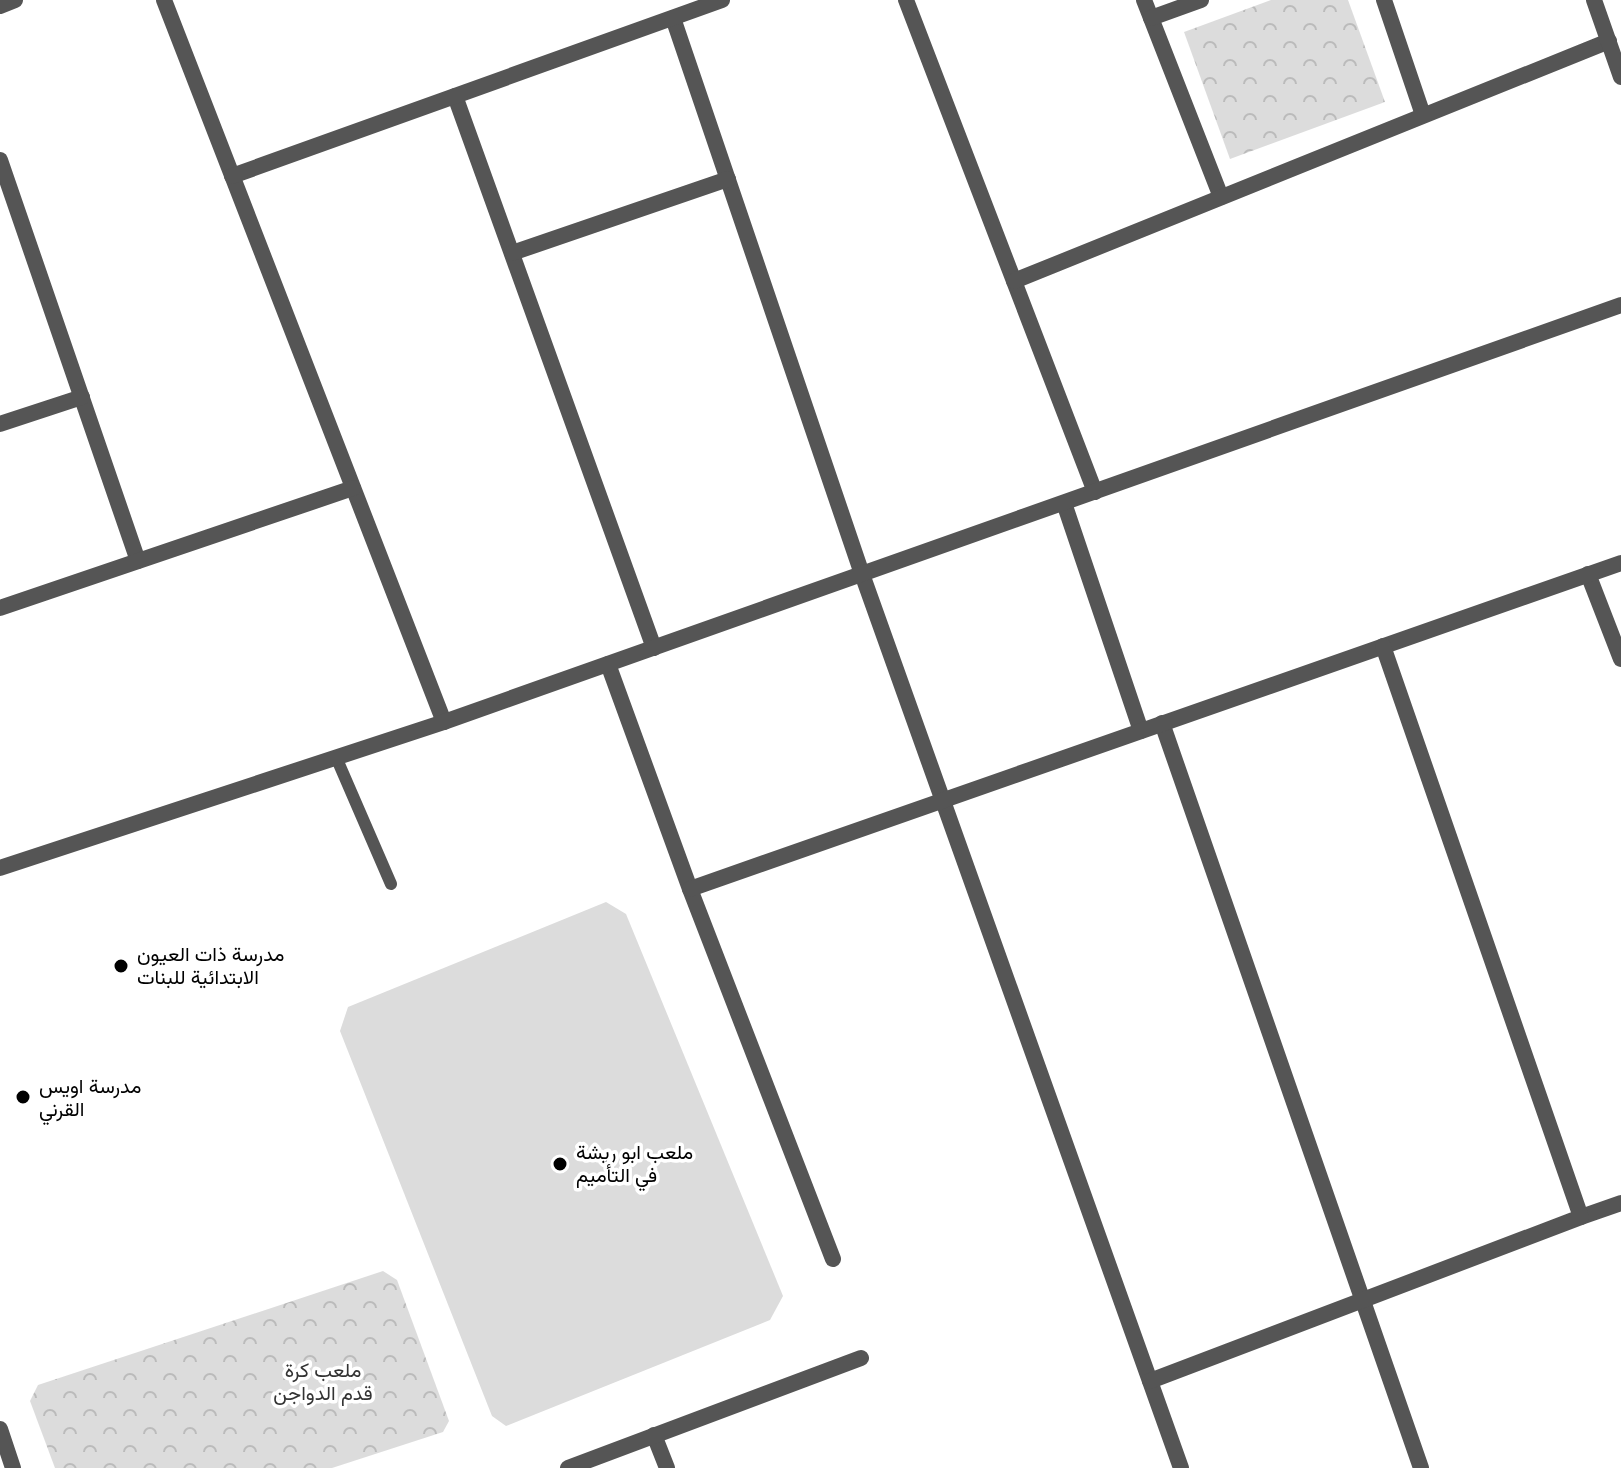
<svg xmlns="http://www.w3.org/2000/svg" width="1621" height="1468" viewBox="0 0 1621 1468" font-family="'Varela Round',Vazirmatn,sans-serif">
	<style>
		.green { fill: #dcdcdc }
		.park { fill: url(#park-crowns) }
		.lines { fill: none; stroke-linecap: round; stroke-linejoin: round }
		.service { stroke: #555; stroke-width: 12 }
		.minor { stroke: #555; stroke-width: 16 }
		.tertiary { stroke: #555; stroke-width: 16 }
		.poi-dot { fill: #000; stroke: #fff; stroke-width: 3 }
		.labels { text-anchor: middle; stroke-width: 7; stroke-linejoin: round; paint-order: stroke }
		.poi-label { font-size: 20px; fill: #000; stroke: #fff; text-anchor: start }
		.park-label { font-size: 20px; fill: #333; stroke: #fff }
	</style>
	<defs>
		<pattern id="park-crowns" width="20" height="18" patternUnits="userSpaceOnUse" patternTransform="scale(2)"><rect width="20" height="18" fill="#dcdcdc"/><path d="M2 6a3 3 0 1 1 6 0M12 15a3 3 0 1 1 6 0" fill="none" stroke="#bbb"/></pattern>
	</defs>
	<rect width="100%" height="100%" fill="#fff"/>
	<polygon class="green" points="606,902 626,914 783,1296 770,1320 506,1426 492,1416 340,1031 348,1007"/>
	<g class="park">
		<polygon points="1271,0 1348,0 1385,102 1230,159 1184,32"/>
		<polygon points="383,1271 397,1280 449,1421 443,1432 332,1468 55,1468 30,1401 38,1385"/>
	</g>
	<g class="lines">
		<polyline class="service" points="336,757 391,884"/>
		<g class="minor">
			<polyline points="164,0 444,722"/>
			<polyline points="906,0 1095,492"/>
			<polyline points="1144,0 1221,197"/>
			<polyline points="1384,0 1423,115"/>
			<polyline points="0,6 15,0"/>
			<polyline points="673,18 862,574 1181,1468"/>
			<polyline points="1151,18 1201,0"/>
			<polyline points="455,96 654,648"/>
			<polyline points="0,160 138,561"/>
			<polyline points="232,176 722,0"/>
			<polyline points="512,253 728,179"/>
			<polyline points="1014,281 1609,41"/>
			<polyline points="0,424 82,397"/>
			<polyline points="1064,503 1141,731"/>
			<polyline points="1588,574 1621,659"/>
			<polyline points="0,608 353,488"/>
			<polyline points="608,664 690,889 833,1259"/>
			<polyline points="1162,723 1421,1468"/>
			<polyline points="690,889 1621,563"/>
			<polyline points="1581,1217 1621,1203"/>
			<polyline points="1150,1381 1581,1217 1383,646"/>
			<polyline points="654,1435 667,1468"/>
			<polyline points="568,1468 861,1358"/>
		</g>
		<g class="tertiary">
			<polyline points="1594,0 1621,77"/>
			<polyline points="0,868 444,722 1621,305"/>
			<polyline points="0,1429 13,1468"/>
		</g>
	</g>
	<g class="poi-dot">
		<circle cx="121" cy="966" r="8"/>
		<circle cx="23" cy="1097" r="8"/>
		<circle cx="560" cy="1164" r="8"/>
	</g>
	<g class="labels">
		<g class="poi-label">
			<text x="137" y="961">مدرسة ذات العيون<tspan x="137" dy="23">الابتدائية للبنات</tspan></text>
			<text x="39" y="1093">مدرسة اويس<tspan x="39" dy="23">القرني</tspan></text>
			<text x="576" y="1159">ملعب ابو ريشة<tspan x="576" dy="23">في التأميم</tspan></text>
		</g>
		<g class="park-label">
			<text x="323" y="1377">ملعب كرة<tspan x="323" dy="23">قدم الدواجن</tspan></text>
		</g>
	</g>
</svg>
